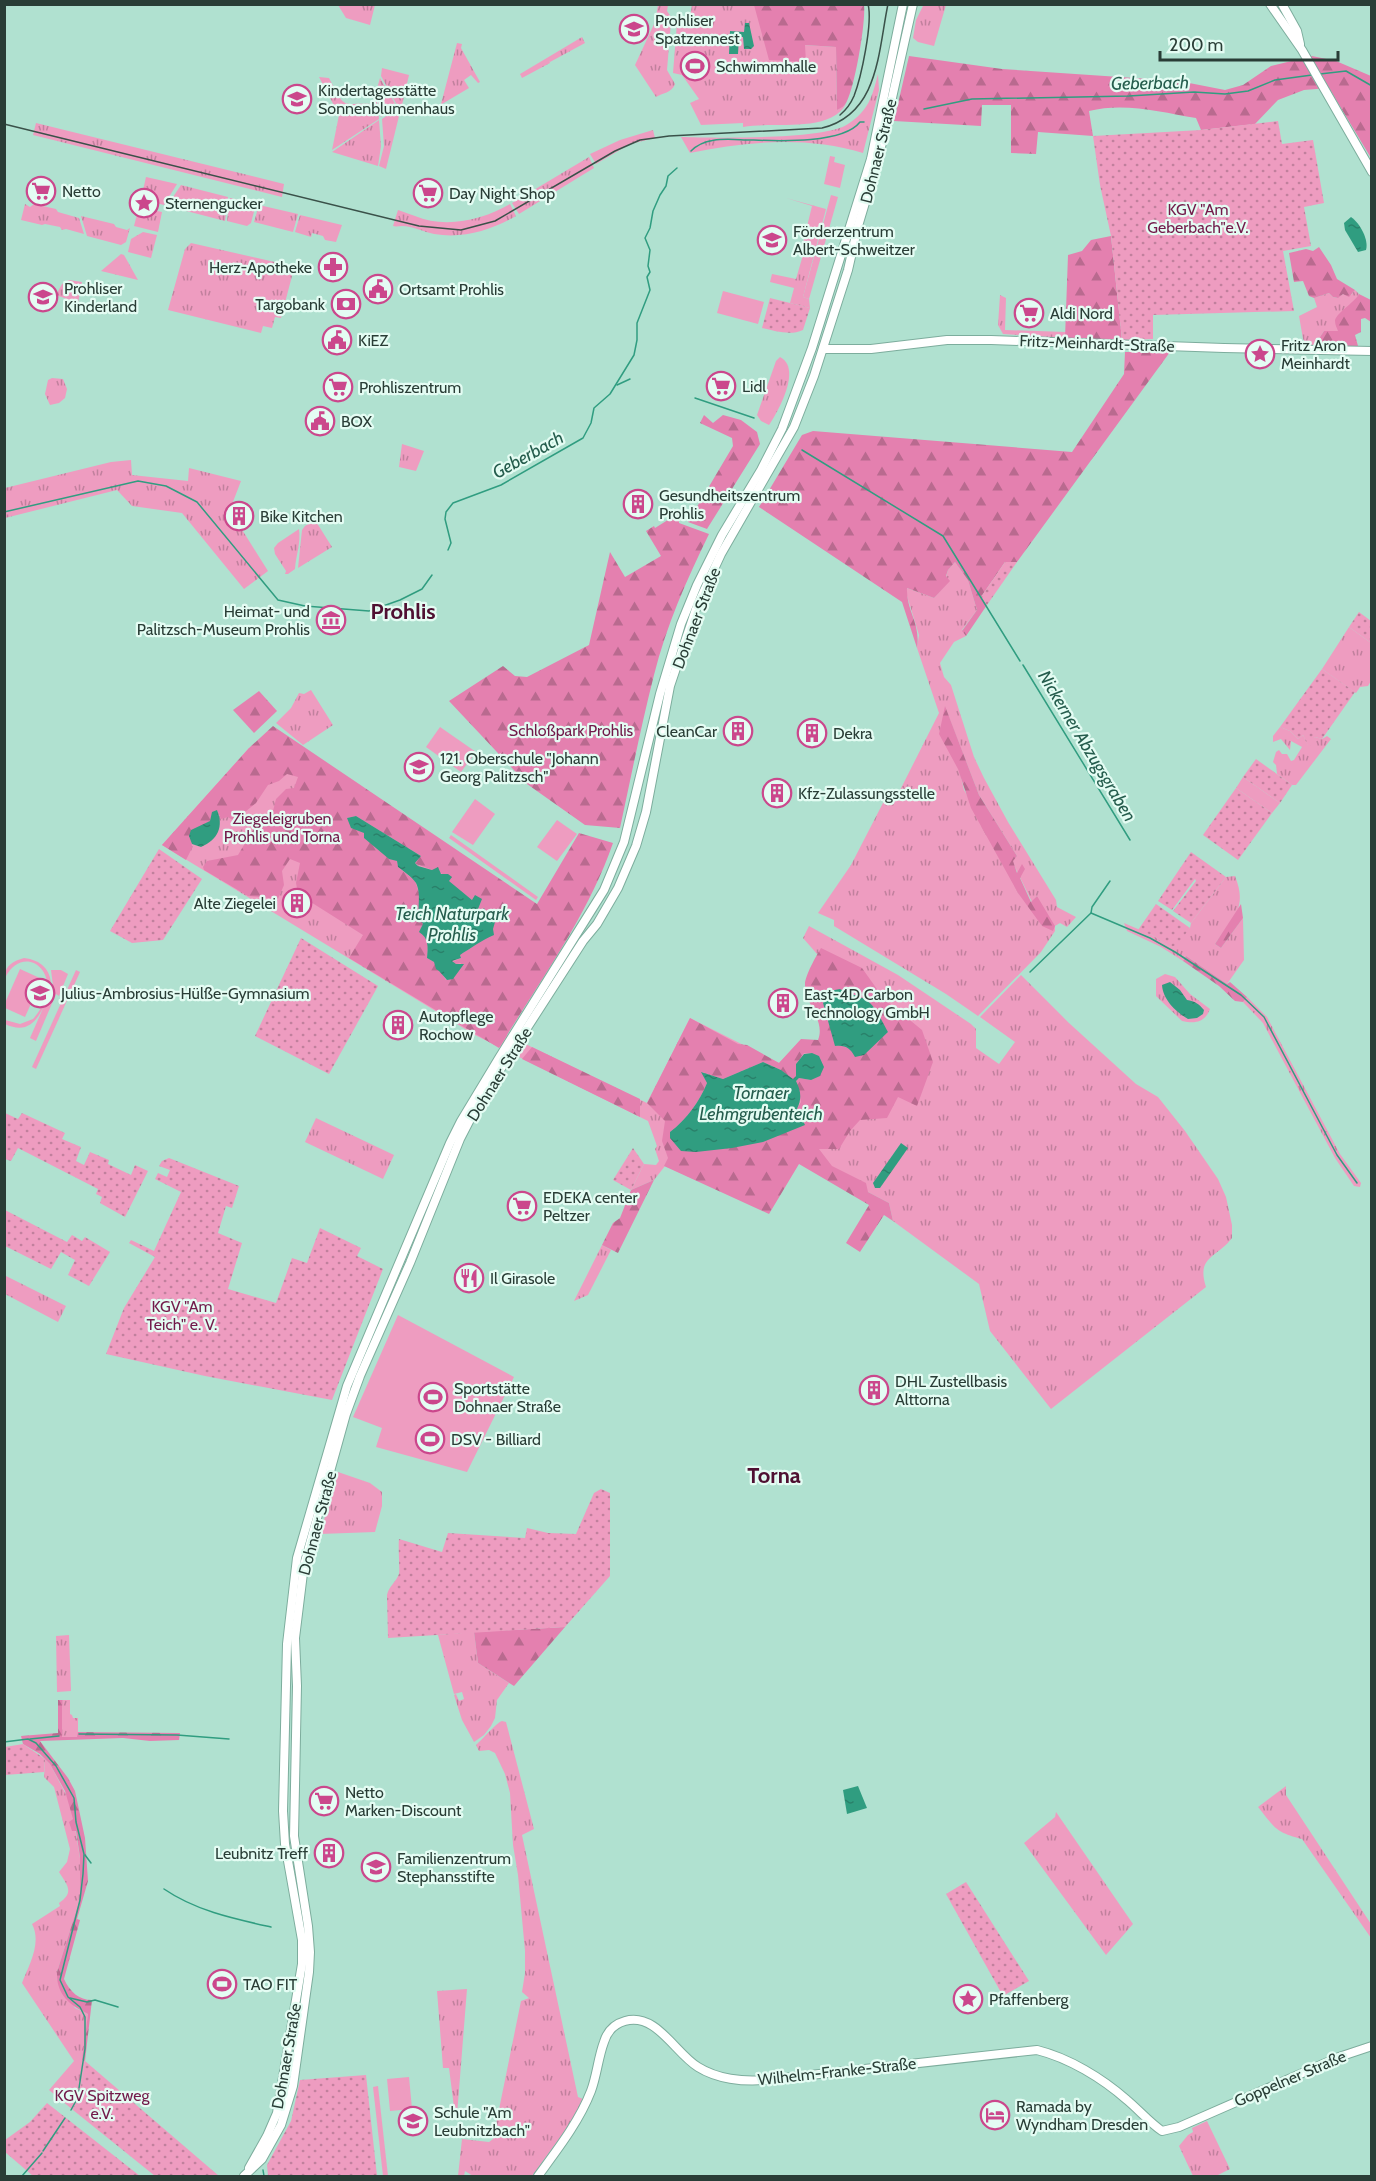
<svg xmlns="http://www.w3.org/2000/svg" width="1376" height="2181" viewBox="0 0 1376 2181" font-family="Cabin,sans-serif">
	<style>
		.grass { fill: url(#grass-tufts); fill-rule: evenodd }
		.forest { fill: url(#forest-firs); fill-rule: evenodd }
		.garden { fill: url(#garden-dots) }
		.pitch { fill: #ee9cc0 }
		.water { fill: url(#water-ripples) }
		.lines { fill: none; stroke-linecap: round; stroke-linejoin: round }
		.stream { stroke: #309d80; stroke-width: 1.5 }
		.secondary-casing { stroke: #7dad9d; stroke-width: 10 }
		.secondary { stroke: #fff; stroke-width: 8 }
		.tram { stroke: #3a5149; stroke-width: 1.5 }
		.labels { text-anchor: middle; stroke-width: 4.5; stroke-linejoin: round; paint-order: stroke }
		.poi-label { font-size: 16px; fill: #293d36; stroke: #e4fcf3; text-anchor: start }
		.street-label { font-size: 16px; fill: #293d36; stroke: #e4fcf3 }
		.park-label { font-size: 16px; fill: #721a4a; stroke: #e4fcf3 }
		.water-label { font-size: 18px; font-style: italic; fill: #255d4d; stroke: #e4fcf3 }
		.district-label { font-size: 22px; font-weight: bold; fill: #4f1032; stroke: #e4fcf3 }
	</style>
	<defs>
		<pattern id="grass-tufts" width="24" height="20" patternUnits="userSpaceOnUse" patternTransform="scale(1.5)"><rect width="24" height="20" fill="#ee9cc0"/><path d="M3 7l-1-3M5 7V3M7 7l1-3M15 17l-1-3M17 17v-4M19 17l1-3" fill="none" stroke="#c1809d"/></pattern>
		<pattern id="forest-firs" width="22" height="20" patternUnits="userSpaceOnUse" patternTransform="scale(1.5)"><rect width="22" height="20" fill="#e480af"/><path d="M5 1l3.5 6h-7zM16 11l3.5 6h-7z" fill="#b96a8f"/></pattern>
		<pattern id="garden-dots" width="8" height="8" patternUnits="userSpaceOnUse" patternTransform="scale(1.5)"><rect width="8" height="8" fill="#ee9cc0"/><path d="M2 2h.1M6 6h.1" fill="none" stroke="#c1809d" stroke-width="1.8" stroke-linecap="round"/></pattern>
		<pattern id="water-ripples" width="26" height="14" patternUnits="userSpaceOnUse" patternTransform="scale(1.5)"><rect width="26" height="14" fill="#309d80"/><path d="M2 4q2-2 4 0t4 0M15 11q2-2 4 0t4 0" fill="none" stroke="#29816a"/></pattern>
	</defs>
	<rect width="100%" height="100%" fill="#b0e1d0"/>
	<g class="grass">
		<path d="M762 4 804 45 836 47 837 110 846 104C829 134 773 121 743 127V123L701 125 690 103 699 99 682 75 673 73 677 23H689L692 5Z"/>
		<polygon points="924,4 946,5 934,46 918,42 913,38 916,20"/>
		<polygon points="338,5 375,5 370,25 346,18"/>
		<path d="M658 5H668L667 11 674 21 671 22 667 70 675 84C672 93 662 93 656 97L635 65 655 22Z"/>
		<polygon points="582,37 585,43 550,62 549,60 550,63 522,78 520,74"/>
		<polygon points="457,43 462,44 461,48 480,82 478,83 471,75 464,80 469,88 442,104 441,104"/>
		<polygon points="382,68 409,75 402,105 398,107 381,76"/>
		<path d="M878 74 879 90 863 153C807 136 747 141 690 153L681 137C713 138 826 140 848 124 869 110 872 97 878 74Z"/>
		<path d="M319 77 329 78C347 112 340 102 373 104L376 95 379 119 332 150 339 115Z"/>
		<polygon points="380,78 397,107 381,117 376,92"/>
		<polygon points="398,108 400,112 386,169 379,166 384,146 382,119"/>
		<polygon points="379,120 381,146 378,166 332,152"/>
		<polygon points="36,123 284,184 282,197 33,135"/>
		<polygon points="653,130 655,138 630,144 596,164 590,154 620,140"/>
		<polygon points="589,157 594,168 519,214 512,203"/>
		<polygon points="146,177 177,184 164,205 141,199"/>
		<polygon points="181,185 228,197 225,221 167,206"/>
		<polygon points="230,198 256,204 251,223 247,226 227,221"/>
		<polygon points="786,198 826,209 803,297 809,299 810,308 790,303 794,288 770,282 772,274 796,279 805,248 802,247 812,206"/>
		<polygon points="25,204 30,207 34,204 56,209 58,212 79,218 84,234 66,229 62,230 60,227 45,224 42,225 21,220"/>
		<path d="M510 204 516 216C491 230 464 239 434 234 424 232 412 226 402 226 399 226 396 227 393 226L398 210C404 212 409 214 415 216 445 229 483 220 510 204Z"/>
		<polygon points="259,205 298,214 293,232 254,222"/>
		<polygon points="139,207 162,212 158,232 134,226"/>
		<polygon points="300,215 342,225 336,242 325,240 323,236 312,233 311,237 295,232"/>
		<polygon points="81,216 114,224 116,227 127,230 130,228 126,242 121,245 87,236"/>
		<polygon points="143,232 157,235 151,258 128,252 131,239"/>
		<polygon points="191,243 288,265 292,276 281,318 275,317 272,328 263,326 261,333 168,310 185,249"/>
		<polygon points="121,254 124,255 138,280 101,271"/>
		<polygon points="69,280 82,282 78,303 56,295 62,284"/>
		<polygon points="1355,290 1359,294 1338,331 1324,331 1314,346 1307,345 1303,339 1299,316 1317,307 1314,298 1329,293 1333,297 1337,298 1343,294 1351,295"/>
		<polygon points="1000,295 1006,298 1005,330 1066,332 1065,338 1003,334 998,325"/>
		<path d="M780 357C802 368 779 410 769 425L761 421 757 415 776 361Z"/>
		<polygon points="52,378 63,379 67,389 65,398 59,403 50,405 45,394 48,380"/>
		<polygon points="402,444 424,451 416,471 399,467"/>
		<polygon points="131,460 132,475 188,481 189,468 241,481 231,507 226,524 241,528 268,571 244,589 182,513 132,506 117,490 5,518 5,488 111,462"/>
		<polygon points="315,520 332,547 298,568 302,530 305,526"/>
		<path d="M299 529C301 543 296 555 295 569L288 574H285L286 571 275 554 274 548 278 543Z"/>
		<path d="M955 562 968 580 977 610 962 630 966 636 954 642 940 663 944 677 951 685 974 757 984 778 1008 822 1056 900 1057 907 1076 917 1067 927 1060 923 1055 926V931L1041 952 978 1016 946 994 834 926V920L818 913 851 865 884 801 893 804 939 713 917 648 919 635 907 596V588L934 598 949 581 946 577 948 570ZM945 707 979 795 1017 856 1012 861 1032 902 1037 896 1042 926 964 790Z"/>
		<polygon points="1349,627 1371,643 1371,681 1368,686 1360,687 1356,693 1322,669"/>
		<polygon points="311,690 333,725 303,745 276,723 291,708 299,693 304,694"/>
		<polygon points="1280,727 1290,731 1298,739 1303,735 1308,745 1315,737 1322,739 1327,736 1331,739 1296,785 1292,785 1277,774 1276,765 1273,762 1276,752 1279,750 1282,754 1287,754 1291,761 1294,760 1302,747 1291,741 1290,750 1281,739 1273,742 1273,736"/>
		<path d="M249 748 557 920 505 1034 647 1103 690 1018 779 1063 801 1040H819L821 1035 818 953 817 954 803 938 809 926 898 975 971 1024 976 1029V1048L999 1064 1015 1042 980 1017 1021 975 1069 1023 1136 1084 1158 1097 1185 1131 1218 1179 1226 1197 1232 1225V1238C1217 1258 1196 1256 1206 1287L1051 1409 990 1331 979 1284 893 1221 889 1203 868 1192 799 1163 769 1213 665 1166 654 1180 631 1190 644 1164 656 1165 659 1161 655 1149 657 1146 648 1121 475 1035 162 845Z"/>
		<polygon points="1243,777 1280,803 1272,813 1236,788"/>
		<path d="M1235 876C1248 909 1233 917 1215 944L1221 948 1243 918 1244 960 1227 984 1186 956 1183 961 1161 947 1127 931 1124 923 1152 935 1170 947 1190 928 1191 923 1226 877Z"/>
		<path d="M1165 974 1175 977 1190 994 1210 1009C1205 1022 1196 1024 1182 1021L1156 996V979Z"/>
		<polygon points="1247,997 1267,1017 1340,1154 1361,1183 1360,1187 1354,1186 1335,1158 1263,1023 1243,1002"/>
		<polygon points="316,1118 394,1155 383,1179 305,1142"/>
		<polygon points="602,1245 611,1250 588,1295 574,1301"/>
		<polygon points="4,1275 66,1306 58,1322 5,1294"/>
		<polygon points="338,1472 370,1483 382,1492 382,1506 375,1532 320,1534"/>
		<polygon points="474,1632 478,1663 509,1683 497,1700 495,1718 491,1726 484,1735 474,1742 462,1720 454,1695 456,1694 459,1701 464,1699 462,1692 454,1694 438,1635"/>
		<polygon points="69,1635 71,1691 57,1692 56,1636"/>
		<polygon points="62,1700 70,1700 70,1714 72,1715 73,1718 78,1718 78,1737 62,1737"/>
		<path d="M502 1721 506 1722 534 1829 522 1835 578 2097 583 2099 573 2120 532 2176H473L465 2171 464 2176H458L462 2139 489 2142 493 2139 521 2001 529 1998 522 1992 525 1973V1951L518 1875 513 1845 510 1793 505 1774 495 1753 489 1750 479 1751 476 1745C483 1739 496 1723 502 1721Z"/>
		<path d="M45 1759 50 1764 71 1804 80 1858V1899L57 1972V1979L75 2008 88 2014 83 2060 85 2061 79 2099 73 2110 49 2090 74 2061 22 1983C29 1965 42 1943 32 1924L60 1906 59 1903C75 1892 67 1885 59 1872L67 1862 70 1849 54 1787 44 1777Z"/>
		<path d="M1286 1786V1795L1371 1924V1938L1302 1839C1275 1832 1275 1828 1258 1807Z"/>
		<polygon points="1056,1812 1133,1924 1106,1955 1024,1843 1055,1817"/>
		<polygon points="467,1989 457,2115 455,2115 449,2068 443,2068 437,1991"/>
		<polygon points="1207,2121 1230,2169 1216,2176 1193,2176 1179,2146 1188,2135 1193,2132 1192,2128"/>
	</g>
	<g class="forest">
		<path d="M754 5H864C866 22 855 85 847 101 845 106 841 108 837 110L836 47 805 45 806 62 769 60Z"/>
		<path d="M909 56 1002 69 1179 81 1225 90 1243 85 1271 66 1312 56 1336 61 1371 76V158L1329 88 1304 90 1278 100 1255 124 1201 130 1196 118C1161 112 1124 102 1089 111L1093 136 1038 132 1036 154 1011 153V105H982L981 126 894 121Z"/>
		<polygon points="1111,236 1122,340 1065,338 1068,255 1082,251 1091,240"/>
		<polygon points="1319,247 1331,265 1337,279 1355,290 1349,297 1343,294 1338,298 1333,297 1329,293 1314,298 1309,296 1303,281 1294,282 1289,253 1306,249 1313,251"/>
		<path d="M1359 294 1371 300V322L1365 318 1361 319V332L1355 335 1358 346H1314L1324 331H1338C1337 328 1335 325 1335 321 1335 314 1354 303 1359 294Z"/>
		<path d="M1125 352H1170L1017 562H1005L981 597 987 605 966 636 962 631 977 610 968 580 955 562 948 570 946 576 950 581 934 598 907 588C906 611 921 623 917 648L902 602 759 507 802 435 813 431 1072 452 1124 374Z"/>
		<polygon points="704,415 713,423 723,415 741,420 757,432 760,444 707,529 688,522 733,446 732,438 700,423"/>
		<path d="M679 513V523L709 534C687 579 666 626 654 675 641 726 631 777 620 828L585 825 527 784 449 701 503 666 515 676 527 677 589 645 610 552 625 577 661 556 646 531 654 526 655 528Z"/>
		<polygon points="259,691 277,711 254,733 233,710"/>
		<polygon points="945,706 979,795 1017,856 1013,861 1017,873 1022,864 1025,869 1020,878 1031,902 1037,896 1055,926 1053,931 1042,926 1018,893 971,808 958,769 939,734"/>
		<path d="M273 726 537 904 579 833 613 843C588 916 539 982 499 1048L349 958 363 935 298 894 296 883 300 863 290 859 282 871 284 885 278 899 248 896 204 870 203 867 207 861 238 855 254 828 273 811 276 799 286 789 294 788 298 777 287 774 279 781 268 785 256 803 234 821 228 817 221 819 217 810 211 821 191 831 192 848 186 860 162 845 249 748ZM356 816 421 856 414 863 445 875 448 881 472 900 481 912 483 908 489 919C482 944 481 941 460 955L461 958 452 962 456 964 461 963 456 973 446 980 434 962 427 958 428 943 423 934V924L418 917 420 895 415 881 398 867 397 861 347 818Z"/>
		<polygon points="1241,904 1243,918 1221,948 1215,944"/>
		<path d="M821 948 862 968 884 999 922 1030 933 1062 917 1106 898 1097 887 1118 860 1120 850 1131 839 1149H819L832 1166 866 1183 868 1192 889 1203 893 1221 884 1215 860 1252 846 1243 869 1205 799 1164 769 1214 664 1166 668 1158 662 1141 665 1121 647 1103 690 1018 738 1044 747 1045 779 1063 801 1039 818 1040C826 1020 804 1003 805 984 805 976 816 956 821 948ZM848 995 866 1000 888 1032 874 1044 851 1050 833 1038 830 1021 823 1003ZM804 1053H812L811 1080 799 1078 796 1081 801 1102 797 1109 804 1125 670 1132C686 1120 700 1101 707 1083L702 1072 723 1079 763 1062 781 1070 793 1080 796 1076V1064Z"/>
		<polygon points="1186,956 1227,984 1230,982 1247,997 1243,1002 1235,1001 1219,986 1183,961"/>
		<polygon points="532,1047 640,1099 640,1117 522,1059"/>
		<polygon points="654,1180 618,1253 602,1245 613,1223 620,1218 631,1190"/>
		<polygon points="565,1627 514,1686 478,1663 474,1632"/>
		<path d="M58 1700H62V1737H77L78 1732 180 1733 179 1740 150 1741 123 1738 40 1741 68 1778 75 1791 85 1838 88 1881 77 1919 80 1920 64 1979C70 1992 79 2000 92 2000L85 2061 82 2060 88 2014C69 2005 56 1994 57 1972L80 1899V1857L76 1831H72L69 1822 73 1819 65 1791 50 1764 40 1754 23 1744 21 1736 58 1733Z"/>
	</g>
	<g class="garden">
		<polygon points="1278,121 1282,144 1313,140 1324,203 1304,207 1311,246 1283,251 1294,311 1153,315 1153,339 1122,340 1111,236 1100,185 1093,136 1201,130"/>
		<path d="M770 298 810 308 803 330C790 336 776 331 762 328Z"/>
		<polygon points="1005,562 1017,562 987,605 981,597"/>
		<polygon points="1359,612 1371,621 1371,643 1349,627"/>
		<polygon points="1322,669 1355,692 1322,739 1315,737 1310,746 1308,746 1303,735 1298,739 1290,731 1280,727"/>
		<polygon points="1256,759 1292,785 1280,803 1243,777"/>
		<polygon points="1236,788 1272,813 1238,860 1203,835"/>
		<polygon points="159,849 202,879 163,940 132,943 110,931"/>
		<polygon points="1191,852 1226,877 1191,923 1173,911 1196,881 1195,879 1172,910 1158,901"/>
		<polygon points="1156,904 1190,928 1177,945 1170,947 1152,935 1138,930"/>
		<polygon points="301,938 378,986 329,1074 255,1036"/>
		<polygon points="5,1113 18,1119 22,1113 65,1133 62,1139 81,1147 76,1161 84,1165 90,1152 109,1160 108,1164 131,1175 135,1165 148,1171 125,1217 100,1203 102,1197 96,1194 98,1189 18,1148 11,1161 5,1159"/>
		<polygon points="633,1148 644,1164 631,1190 613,1180"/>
		<polygon points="169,1158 239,1186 232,1208 226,1206 218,1233 242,1243 228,1289 276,1303 292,1258 307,1263 320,1228 361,1248 357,1256 383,1269 332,1400 205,1376 106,1354 124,1308 155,1257 129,1243 131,1240 154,1251 181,1192 155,1179 158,1173 167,1177 170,1170 159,1166 162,1161"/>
		<polygon points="5,1210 67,1242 72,1235 82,1241 85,1237 110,1252 89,1286 68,1275 75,1260 61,1252 51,1269 5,1246"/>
		<path d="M601 1489 610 1493V1576L565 1627 388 1638 387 1595C389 1586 396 1582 399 1574 400 1569 398 1548 399 1539L442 1552 448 1533 525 1538 527 1528 548 1533 576 1534 594 1493Z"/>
		<polygon points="23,1744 45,1759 44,1772 5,1775 5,1747"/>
		<polygon points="966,1882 1029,1981 1003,1996 946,1894"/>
		<polygon points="85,2061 219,2176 155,2176 73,2110 79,2099"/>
		<polygon points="366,2075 377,2176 268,2176 267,2165 291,2121 300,2080"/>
		<polygon points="47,2103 140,2176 33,2176 5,2152 5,2140 30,2122"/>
	</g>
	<g class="pitch">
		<polygon points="830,156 835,157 834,162 845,165 840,188 824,184"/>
		<polygon points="831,195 838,197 809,299 803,297"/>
		<polygon points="723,291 764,302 758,324 717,313"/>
		<polygon points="440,727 476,752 461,772 426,747"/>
		<polygon points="475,799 495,814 473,845 452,832"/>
		<polygon points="557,820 577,834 557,861 537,847"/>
		<polygon points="451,835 538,897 536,900 449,838"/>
		<path d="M24 958C42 960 52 971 51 988L53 986 51 970H61L68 974 59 996 56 994 36 1041 30 1038 51 990C42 1010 34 1038 5 1024V1020L20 1024 33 1019C71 976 24 939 5 978 4 966 13 961 24 958Z"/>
		<polygon points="20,969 42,979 25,1017 5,1008 5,1003"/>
		<polygon points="76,970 80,972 36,1069 32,1067"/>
		<polygon points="398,1315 514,1377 467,1472 376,1447 382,1428 353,1417"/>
		<polygon points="409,2077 412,2109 390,2111 387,2079"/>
		<polygon points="378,2086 388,2176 383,2176 373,2087"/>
	</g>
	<g class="water">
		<polygon points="745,23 749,23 754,46 751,49 744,49 743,37 739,37 738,54 729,54 730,31 744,32"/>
		<path d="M1351 217C1360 223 1369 240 1366 250L1358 252 1345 230 1344 223Z"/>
		<path d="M217 810C224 826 218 840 201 847L192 844 189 836 191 830 210 821 212 812Z"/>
		<path d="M356 816 421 856 415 863 418 866 432 870 438 867 441 874H448L452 877 449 881 472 900 475 895 482 899 478 909 481 912 484 908 489 919 495 922 493 929 494 935C482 940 471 948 460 955L461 958 452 961 456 964H464L453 979 447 980 439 971 436 969 434 962 427 958C428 947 429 938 419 932L423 924C414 910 423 898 416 883 412 877 403 871 398 867L397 861 389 859 364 838V833L351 828 347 818Z"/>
		<path d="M1170 982 1180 990 1187 1000C1195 1001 1199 1004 1204 1010L1203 1014 1197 1018 1188 1019C1176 1012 1163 1000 1162 985Z"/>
		<path d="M840 989C848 994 858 995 866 1000 876 1006 882 1022 888 1032L864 1055 855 1057C850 1048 846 1045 835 1046L823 1003 829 991Z"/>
		<path d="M812 1053 819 1056 824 1067 820 1076 811 1080 799 1078 796 1081C801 1091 802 1099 797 1109L805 1125 763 1142 732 1148 696 1152 681 1151 670 1138V1132C686 1120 700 1101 707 1083L701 1072 723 1079 763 1062 781 1070 793 1079 796 1076V1064L804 1054Z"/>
		<polygon points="901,1143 908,1148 880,1188 875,1188 873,1183"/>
		<polygon points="858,1786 867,1808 847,1814 843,1790"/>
	</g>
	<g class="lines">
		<g class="stream">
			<polyline points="1320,74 1346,71 1372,86"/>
			<polyline points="924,109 972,99 1129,96 1194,92 1225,94 1248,91 1275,80 1312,75"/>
			<path d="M691 151C706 135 732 140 752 140 778 141 843 144 860 122H864"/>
			<polyline points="617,385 630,379"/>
			<polyline points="695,398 754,418"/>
			<polyline points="802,450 943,536 1020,661"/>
			<polyline points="4,512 138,481 166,486 197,502 278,600 305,606 369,611 400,600 422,589 432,575"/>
			<polyline points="448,550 451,543 445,519 446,512 453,503 501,485 583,438 591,423 594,408 610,394 634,355 637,340 637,323 650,290 647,277 650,272 648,266 650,250 645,238 650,228 653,211 660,195 666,186 668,176 677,168"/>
			<polyline points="1023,665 1130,840"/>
			<polyline points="1110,881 1092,907 1091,913 1150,938 1175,952 1241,995 1264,1017 1337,1155 1357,1183"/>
			<polyline points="1030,972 1091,913"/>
			<polyline points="79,1734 177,1735 229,1739"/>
			<polyline points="30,1739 59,1736"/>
			<polyline points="4,1742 28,1739 36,1743 56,1766 74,1798 76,1822 84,1854 83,1874 80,1900 60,1980 68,1997 80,2007 85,2017 85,2049 79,2088"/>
			<polyline points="85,1855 91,1863"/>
			<path d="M164 1889C196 1911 235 1919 271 1927"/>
			<polyline points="70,1998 87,2002 95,2000 118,2007"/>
			<polyline points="71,2110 77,2099 79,2090"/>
			<polyline points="43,2151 65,2118"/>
			<polyline points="263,2170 264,2176"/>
			<polyline points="22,2176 42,2153"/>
		</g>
		<g class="secondary-casing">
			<g id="secondary">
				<polyline points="1270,4 1302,50 1372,172"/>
				<polyline points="1282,4 1297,31 1300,44"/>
				<polyline points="823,349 871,349 947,340 991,340 1224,348 1372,351"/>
				<polyline points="249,2168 267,2136 277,2113 302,1964 302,1940 285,1844 283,1811 287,1644 297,1558 347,1386 450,1143 461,1121 499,1058 604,890 624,842 660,694 681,624 697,585 722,535 761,470 782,429 812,348 871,159 903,4"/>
				<polyline points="244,2176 262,2159 281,2125 293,2086 309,1972 310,1952 308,1926 294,1836 297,1686 295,1638 304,1565 346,1414 360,1376 410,1263 460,1139 478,1104 583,941 597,924 618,888 636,846 646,812 670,686 697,606 721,554 794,427 814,376 848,270 858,226 879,156 913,4"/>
				<path d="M538 2176C557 2150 579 2122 591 2091 597 2075 598 2058 604 2042 607 2032 614 2024 625 2021 656 2012 675 2053 698 2067 717 2079 743 2082 765 2080L1037 2050C1069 2058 1102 2078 1127 2100 1139 2110 1149 2122 1162 2131L1179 2127 1339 2057 1372 2046"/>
			</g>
		</g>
		<use href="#secondary" class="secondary"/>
		<g class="tram">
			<path d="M840 115C846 110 851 103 854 96 861 78 873 23 868 4"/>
			<path d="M4 124 419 226 461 230 495 221 615 151 640 140 669 136 822 128C879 114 878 52 888 4"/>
		</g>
	</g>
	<defs>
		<g id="school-ring" transform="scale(1.5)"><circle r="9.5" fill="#e4fcf3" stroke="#cb478c" stroke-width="1.5"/><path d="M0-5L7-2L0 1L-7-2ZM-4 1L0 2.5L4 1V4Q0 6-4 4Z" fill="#cb478c"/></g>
		<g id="stadium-ring" transform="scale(1.5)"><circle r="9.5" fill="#e4fcf3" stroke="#cb478c" stroke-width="1.5"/><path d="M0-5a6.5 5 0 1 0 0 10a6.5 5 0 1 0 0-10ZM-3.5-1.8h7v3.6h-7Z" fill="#cb478c"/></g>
		<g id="supermarket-ring" transform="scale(1.5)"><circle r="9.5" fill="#e4fcf3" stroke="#cb478c" stroke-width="1.5"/><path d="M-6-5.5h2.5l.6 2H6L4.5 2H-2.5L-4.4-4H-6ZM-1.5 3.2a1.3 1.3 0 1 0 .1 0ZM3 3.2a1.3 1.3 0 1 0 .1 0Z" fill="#cb478c"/></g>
		<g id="sight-ring" transform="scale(1.5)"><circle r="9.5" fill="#e4fcf3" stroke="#cb478c" stroke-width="1.5"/><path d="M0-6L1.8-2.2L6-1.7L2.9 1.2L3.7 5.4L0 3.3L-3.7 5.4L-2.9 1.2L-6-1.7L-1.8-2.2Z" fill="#cb478c"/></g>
		<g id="pharmacy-ring" transform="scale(1.5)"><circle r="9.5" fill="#e4fcf3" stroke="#cb478c" stroke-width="1.5"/><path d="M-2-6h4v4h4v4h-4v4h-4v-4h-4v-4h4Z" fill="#cb478c"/></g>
		<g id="civic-ring" transform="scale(1.5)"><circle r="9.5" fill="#e4fcf3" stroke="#cb478c" stroke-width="1.5"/><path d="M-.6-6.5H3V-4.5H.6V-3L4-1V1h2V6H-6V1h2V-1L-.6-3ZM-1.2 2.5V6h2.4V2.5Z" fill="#cb478c"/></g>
		<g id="bank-ring" transform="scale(1.5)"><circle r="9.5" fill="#e4fcf3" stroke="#cb478c" stroke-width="1.5"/><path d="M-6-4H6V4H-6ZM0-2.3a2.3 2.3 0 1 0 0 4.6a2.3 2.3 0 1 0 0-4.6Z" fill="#cb478c"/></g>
		<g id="building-ring" transform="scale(1.5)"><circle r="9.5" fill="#e4fcf3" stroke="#cb478c" stroke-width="1.5"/><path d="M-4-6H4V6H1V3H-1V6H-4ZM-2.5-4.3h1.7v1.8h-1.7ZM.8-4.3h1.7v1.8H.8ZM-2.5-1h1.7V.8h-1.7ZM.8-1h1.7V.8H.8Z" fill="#cb478c"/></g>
		<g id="museum-ring" transform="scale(1.5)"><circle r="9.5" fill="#e4fcf3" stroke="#cb478c" stroke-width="1.5"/><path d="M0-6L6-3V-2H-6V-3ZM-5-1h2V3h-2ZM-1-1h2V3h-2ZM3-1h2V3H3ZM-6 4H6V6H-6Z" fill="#cb478c"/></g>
		<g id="restaurant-ring" transform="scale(1.5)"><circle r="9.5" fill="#e4fcf3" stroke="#cb478c" stroke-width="1.5"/><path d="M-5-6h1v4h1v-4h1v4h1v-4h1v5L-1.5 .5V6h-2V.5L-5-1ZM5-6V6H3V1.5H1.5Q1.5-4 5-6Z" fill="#cb478c"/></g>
		<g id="hotel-ring" transform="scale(1.5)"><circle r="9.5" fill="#e4fcf3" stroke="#cb478c" stroke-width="1.5"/><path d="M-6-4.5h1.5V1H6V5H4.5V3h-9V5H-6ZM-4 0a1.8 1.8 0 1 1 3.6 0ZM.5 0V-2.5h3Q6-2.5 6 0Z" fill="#cb478c"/></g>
	</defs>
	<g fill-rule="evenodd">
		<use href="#school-ring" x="634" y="29"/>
		<use href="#stadium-ring" x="695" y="66"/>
		<use href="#school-ring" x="297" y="99"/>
		<use href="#supermarket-ring" x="41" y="191"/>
		<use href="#supermarket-ring" x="428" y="193"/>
		<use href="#sight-ring" x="144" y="203"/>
		<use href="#school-ring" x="772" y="240"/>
		<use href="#pharmacy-ring" x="333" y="267"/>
		<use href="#civic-ring" x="378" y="289"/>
		<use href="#school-ring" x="43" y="297"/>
		<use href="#bank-ring" x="346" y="304"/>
		<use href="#supermarket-ring" x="1029" y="313"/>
		<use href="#civic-ring" x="337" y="340"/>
		<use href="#sight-ring" x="1260" y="354"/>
		<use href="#supermarket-ring" x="721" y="386"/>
		<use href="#supermarket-ring" x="338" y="387"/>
		<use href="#civic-ring" x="320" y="421"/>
		<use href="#building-ring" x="638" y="504"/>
		<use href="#building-ring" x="239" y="516"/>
		<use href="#museum-ring" x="331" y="620"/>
		<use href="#building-ring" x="738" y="731"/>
		<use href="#building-ring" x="812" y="733"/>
		<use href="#school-ring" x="419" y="767"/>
		<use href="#building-ring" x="777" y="793"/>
		<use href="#building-ring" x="297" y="903"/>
		<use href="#school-ring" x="40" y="993"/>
		<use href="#building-ring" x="783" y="1003"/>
		<use href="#building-ring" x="398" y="1025"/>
		<use href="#supermarket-ring" x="522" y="1206"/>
		<use href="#restaurant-ring" x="469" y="1278"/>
		<use href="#building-ring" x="874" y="1390"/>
		<use href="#stadium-ring" x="433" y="1397"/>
		<use href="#stadium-ring" x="430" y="1439"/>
		<use href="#supermarket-ring" x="324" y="1801"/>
		<use href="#building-ring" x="329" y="1853"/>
		<use href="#school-ring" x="376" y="1867"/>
		<use href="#stadium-ring" x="222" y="1984"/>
		<use href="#sight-ring" x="968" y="1999"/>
		<use href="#hotel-ring" x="995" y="2115"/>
		<use href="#school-ring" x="413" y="2121"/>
	</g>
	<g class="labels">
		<g class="poi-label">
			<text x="655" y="26">Prohliser<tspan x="655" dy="18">Spatzennest</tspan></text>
			<text x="716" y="72">Schwimmhalle</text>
			<text x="318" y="96">Kindertagesstätte<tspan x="318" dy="18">Sonnenblumenhaus</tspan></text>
			<text x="62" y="197">Netto</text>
			<text x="449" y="199">Day Night Shop</text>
			<text x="165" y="209">Sternengucker</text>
			<text x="793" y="237">Förderzentrum<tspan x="793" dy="18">Albert-Schweitzer</tspan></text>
			<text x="312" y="273" text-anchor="end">Herz-Apotheke</text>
			<text x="64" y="294">Prohliser<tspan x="64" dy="18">Kinderland</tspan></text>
			<text x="399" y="295">Ortsamt Prohlis</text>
			<text x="325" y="310" text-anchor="end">Targobank</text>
			<text x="1050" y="319">Aldi Nord</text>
			<text x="358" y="346">KiEZ</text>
			<text x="1281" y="351">Fritz Aron<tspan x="1281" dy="18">Meinhardt</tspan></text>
			<text x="742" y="392">Lidl</text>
			<text x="359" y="393">Prohliszentrum</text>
			<text x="341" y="427">BOX</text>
			<text x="659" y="501">Gesundheitszentrum<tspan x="659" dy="18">Prohlis</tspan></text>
			<text x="260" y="522">Bike Kitchen</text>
			<text x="310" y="617" text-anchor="end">Heimat- und<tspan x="310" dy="18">Palitzsch-Museum Prohlis</tspan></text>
			<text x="717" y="737" text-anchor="end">CleanCar</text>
			<text x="833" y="739">Dekra</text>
			<text x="440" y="764">121. Oberschule "Johann<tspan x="440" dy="18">Georg Palitzsch"</tspan></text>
			<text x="798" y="799">Kfz-Zulassungsstelle</text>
			<text x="276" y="909" text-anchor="end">Alte Ziegelei</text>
			<text x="61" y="999">Julius-Ambrosius-Hülße-Gymnasium</text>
			<text x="804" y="1000">East-4D Carbon<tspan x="804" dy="18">Technology GmbH</tspan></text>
			<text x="419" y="1022">Autopflege<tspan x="419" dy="18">Rochow</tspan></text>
			<text x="543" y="1203">EDEKA center<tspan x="543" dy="18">Peltzer</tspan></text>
			<text x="490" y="1284">Il Girasole</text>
			<text x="895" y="1387">DHL Zustellbasis<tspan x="895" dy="18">Alttorna</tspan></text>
			<text x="454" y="1394">Sportstätte<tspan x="454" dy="18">Dohnaer Straße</tspan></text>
			<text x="451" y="1445">DSV - Billiard</text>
			<text x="345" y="1798">Netto<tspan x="345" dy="18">Marken-Discount</tspan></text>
			<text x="308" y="1859" text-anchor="end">Leubnitz Treff</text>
			<text x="397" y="1864">Familienzentrum<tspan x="397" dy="18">Stephansstifte</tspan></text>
			<text x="243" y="1990">TAO FIT</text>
			<text x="989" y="2005">Pfaffenberg</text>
			<text x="1016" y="2112">Ramada by<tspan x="1016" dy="18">Wyndham Dresden</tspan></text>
			<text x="434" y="2118">Schule "Am<tspan x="434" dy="18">Leubnitzbach"</tspan></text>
		</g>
		<g class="street-label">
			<text transform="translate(878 151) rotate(-76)" y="6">Dohnaer Straße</text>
			<text transform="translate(1097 343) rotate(2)" y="6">Fritz-Meinhardt-Straße</text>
			<text transform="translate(696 618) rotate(-69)" y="6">Dohnaer Straße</text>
			<text transform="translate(499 1074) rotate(-58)" y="6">Dohnaer Straße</text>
			<text transform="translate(317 1523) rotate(-75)" y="6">Dohnaer Straße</text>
			<text transform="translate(286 2056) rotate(-80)" y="6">Dohnaer Straße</text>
			<text transform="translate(837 2071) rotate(-6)" y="6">Wilhelm-Franke-Straße</text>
			<text transform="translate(1290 2078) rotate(-23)" y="6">Goppelner Straße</text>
		</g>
		<g class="park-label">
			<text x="1198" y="215">KGV "Am<tspan x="1198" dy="18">Geberbach"e.V.</tspan></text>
			<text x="571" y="736">Schloßpark Prohlis</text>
			<text x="282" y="824">Ziegeleigruben<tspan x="282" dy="18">Prohlis und Torna</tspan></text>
			<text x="182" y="1312">KGV "Am<tspan x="182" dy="18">Teich" e. V.</tspan></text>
			<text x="102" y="2101">KGV Spitzweg<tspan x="102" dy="18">e.V.</tspan></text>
		</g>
		<g class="water-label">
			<text transform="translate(1150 83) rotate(-1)" y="6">Geberbach</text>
			<text transform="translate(528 455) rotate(-29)" y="6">Geberbach</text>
			<text transform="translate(1087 746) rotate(59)" y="6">Nickerner Abzugsgraben</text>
			<text x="452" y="920">Teich Naturpark<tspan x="452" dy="21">Prohlis</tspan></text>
			<text x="761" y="1099">Tornaer<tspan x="761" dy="21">Lehmgrubenteich</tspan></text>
		</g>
		<g class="district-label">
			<text x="403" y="619">Prohlis</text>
			<text x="774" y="1483">Torna</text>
		</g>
	</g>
	<rect width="1376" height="2181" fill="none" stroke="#293d36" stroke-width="12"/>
	<path d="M1160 51v9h178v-9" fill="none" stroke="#293d36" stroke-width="3"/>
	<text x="1169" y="51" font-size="18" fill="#293d36" stroke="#e4fcf3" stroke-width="4.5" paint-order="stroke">200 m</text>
</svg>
